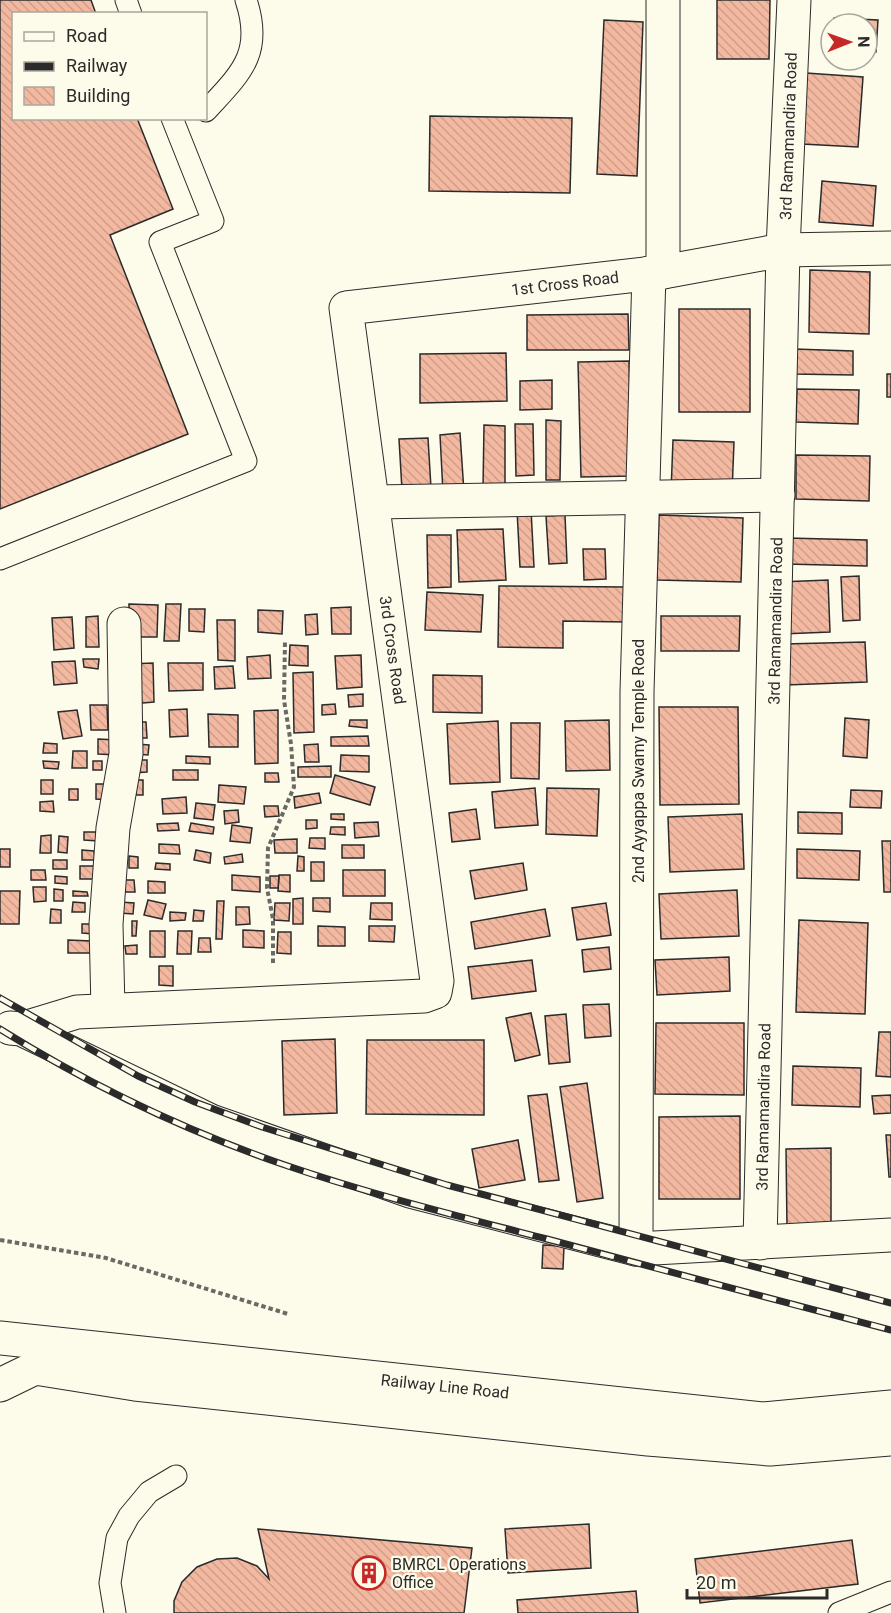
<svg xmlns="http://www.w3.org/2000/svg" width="891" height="1613" viewBox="0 0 891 1613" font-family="Roboto,sans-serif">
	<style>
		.building { fill: url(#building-back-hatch); stroke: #2b2b2b; stroke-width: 1.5 }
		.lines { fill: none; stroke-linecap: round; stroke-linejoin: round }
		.service-casing { stroke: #2b2b2b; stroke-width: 23 }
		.minor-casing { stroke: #2b2b2b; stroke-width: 35 }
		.secondary-casing { stroke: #2b2b2b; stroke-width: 35 }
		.path { stroke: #6a6964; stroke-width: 4; stroke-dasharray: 4.5 3; stroke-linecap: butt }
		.service { stroke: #fdfbea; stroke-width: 21 }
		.minor { stroke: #fdfbea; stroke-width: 33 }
		.secondary { stroke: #fdfbea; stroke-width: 33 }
		.rail-casing { stroke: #2b2b2b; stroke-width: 7 }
		.rail { stroke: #fdfbea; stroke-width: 4.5; stroke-dasharray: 14; stroke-linecap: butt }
		.labels { text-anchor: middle; stroke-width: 4.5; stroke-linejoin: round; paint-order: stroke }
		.street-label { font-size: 16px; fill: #2b2b2b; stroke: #fdfbea }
		.poi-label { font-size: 16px; fill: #2b2b2b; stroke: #fdfbea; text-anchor: start }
	</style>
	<defs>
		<pattern id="building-back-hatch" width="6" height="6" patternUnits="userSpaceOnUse" patternTransform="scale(1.5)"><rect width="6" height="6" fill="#f2b8a0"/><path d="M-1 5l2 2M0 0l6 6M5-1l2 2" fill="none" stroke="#d09e8a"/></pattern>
	</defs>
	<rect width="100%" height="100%" fill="#fdfbea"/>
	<g class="building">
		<polygon points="0,0 91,0 96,14 14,14 14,118 137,118 173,209 110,235 188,434 0,509"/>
		<polygon points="717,0 770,0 769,59 717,59"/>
		<polygon points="834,18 878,20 876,52 867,51 867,24 834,24"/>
		<polygon points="604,20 643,22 637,176 597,174"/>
		<polygon points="806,73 863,77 858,147 802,144"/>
		<polygon points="430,116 572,118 570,193 429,191"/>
		<polygon points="822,181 876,186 873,226 819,222"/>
		<polygon points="810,270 870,272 869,334 809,332"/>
		<rect x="679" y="309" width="71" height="103"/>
		<polygon points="628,314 629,350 527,350 527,315"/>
		<polygon points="794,349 853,351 853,375 793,374"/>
		<polygon points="506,353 507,401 420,403 420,354"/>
		<polygon points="629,361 632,476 581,477 578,362"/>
		<rect x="887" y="374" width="4" height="23"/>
		<polygon points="552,380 552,409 520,410 520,381"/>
		<polygon points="797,389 859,390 858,424 796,422"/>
		<polygon points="546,420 561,421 560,480 546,480"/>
		<polygon points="515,424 533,424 534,475 516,476"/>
		<polygon points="484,425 505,426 505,489 483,489"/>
		<polygon points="460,433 464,492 443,493 440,435"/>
		<polygon points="428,438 431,488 402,490 399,439"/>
		<polygon points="673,440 734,442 732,493 671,492"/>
		<polygon points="796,455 870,456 869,501 796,499"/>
		<polygon points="531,509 534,567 520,567 517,510"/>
		<polygon points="565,515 567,563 549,564 546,516"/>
		<polygon points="659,515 743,518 741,582 657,580"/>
		<polygon points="503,529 506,580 459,582 457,530"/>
		<polygon points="427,535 451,535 451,587 428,588"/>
		<polygon points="787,538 867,540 867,566 786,564"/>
		<polygon points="583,549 605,549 606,579 584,580"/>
		<polygon points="859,576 860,620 843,621 841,577"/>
		<polygon points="828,580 830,632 782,634 779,582"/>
		<polygon points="499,586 626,587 626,622 563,621 563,648 498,647"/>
		<polygon points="427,592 483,595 481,632 425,630"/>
		<polygon points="129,604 158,605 157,637 129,637"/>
		<polygon points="166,604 181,604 179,641 164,641"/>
		<polygon points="351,607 351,634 332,634 331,608"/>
		<polygon points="189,609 205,609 204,632 189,631"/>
		<polygon points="258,610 283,611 282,634 258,632"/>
		<polygon points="317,614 318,634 306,635 305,615"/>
		<polygon points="98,616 99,647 86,647 86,617"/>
		<polygon points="661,616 740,616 739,651 661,651"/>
		<polygon points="72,617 74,648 54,650 52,618"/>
		<polygon points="217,620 235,620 235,661 218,660"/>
		<polygon points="865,642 867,682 786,685 784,644"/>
		<polygon points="290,645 308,646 308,666 289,665"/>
		<polygon points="270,655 271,678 248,679 247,657"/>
		<polygon points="361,655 362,687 337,689 335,656"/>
		<polygon points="83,659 99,659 98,669 84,667"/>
		<polygon points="75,661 77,683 54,685 52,662"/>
		<polygon points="153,663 154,702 131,704 128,664"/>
		<polygon points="168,663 203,663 203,690 169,691"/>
		<polygon points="233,666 235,688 215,689 214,667"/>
		<polygon points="313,672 314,732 294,733 293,673"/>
		<polygon points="433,675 482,676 482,713 433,712"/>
		<polygon points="363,694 363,706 349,707 348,695"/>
		<polygon points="335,704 336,714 322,715 322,705"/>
		<polygon points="90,705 107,705 108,730 91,730"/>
		<polygon points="659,707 738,707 739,804 660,805"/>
		<polygon points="187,709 188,736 170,737 169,710"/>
		<polygon points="77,710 82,736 63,739 58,712"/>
		<polygon points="278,710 278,763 255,764 254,711"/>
		<polygon points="208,714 238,715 238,747 209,747"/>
		<polygon points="845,718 869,720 867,758 843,756"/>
		<polygon points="350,720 367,720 367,728 349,726"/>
		<polygon points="609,720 610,770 566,771 565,721"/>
		<polygon points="498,721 500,782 450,784 447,724"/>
		<polygon points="132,722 146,722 147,738 133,738"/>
		<polygon points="511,723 540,723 539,779 511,778"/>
		<polygon points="368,736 369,746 331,746 331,737"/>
		<polygon points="98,739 116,740 117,755 98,754"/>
		<polygon points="44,743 57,744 57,753 43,753"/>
		<polygon points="136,744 149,745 148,755 136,754"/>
		<polygon points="318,744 319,762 305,762 304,745"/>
		<polygon points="73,751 87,751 87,768 72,768"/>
		<polygon points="341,755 369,756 369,772 340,771"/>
		<polygon points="186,756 210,757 210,764 186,763"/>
		<polygon points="132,760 147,760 147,772 132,773"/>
		<polygon points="43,761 59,762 58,769 44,768"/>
		<rect x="93" y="761" width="9" height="9"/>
		<polygon points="331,766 331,777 298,777 298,767"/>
		<rect x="173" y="770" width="25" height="10"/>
		<polygon points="265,773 278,773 279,782 265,782"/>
		<polygon points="335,775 375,787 370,805 330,793"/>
		<rect x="41" y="780" width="12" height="14"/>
		<rect x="127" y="780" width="16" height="15"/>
		<polygon points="96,784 109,784 109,800 96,799"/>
		<polygon points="219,785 246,787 244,804 218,802"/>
		<polygon points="535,788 538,825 495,828 492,792"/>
		<polygon points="547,788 599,789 597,836 546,834"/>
		<rect x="69" y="789" width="9" height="11"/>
		<polygon points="851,790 882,791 881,808 850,807"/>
		<polygon points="319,793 321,803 295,808 294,797"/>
		<polygon points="186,797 187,813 163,814 162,799"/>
		<polygon points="53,801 54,812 40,811 40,802"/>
		<polygon points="196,803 215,805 213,820 194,818"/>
		<polygon points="264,806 278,806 279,816 265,817"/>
		<polygon points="476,809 480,839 452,842 449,813"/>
		<polygon points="238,810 239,822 225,824 224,811"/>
		<polygon points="798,812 842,813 842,834 798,833"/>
		<polygon points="331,814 344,814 344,820 331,819"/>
		<polygon points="742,814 744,869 670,872 668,817"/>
		<polygon points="306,820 317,820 317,828 306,829"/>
		<polygon points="378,822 379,836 355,838 354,823"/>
		<polygon points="178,823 179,830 158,831 157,824"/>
		<polygon points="191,823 214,827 213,834 189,831"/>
		<polygon points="232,825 252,828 250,843 230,841"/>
		<polygon points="331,827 345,827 345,835 330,834"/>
		<polygon points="84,832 99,832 98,841 84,840"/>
		<polygon points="51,835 51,853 40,853 41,836"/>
		<polygon points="59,836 68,837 67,853 58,852"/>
		<polygon points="310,838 325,838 325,849 309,848"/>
		<polygon points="297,839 297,853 275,853 274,840"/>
		<polygon points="882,841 891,841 891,892 884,892"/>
		<polygon points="159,844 179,845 180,854 159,853"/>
		<rect x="342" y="845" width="22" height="13"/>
		<rect x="0" y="849" width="10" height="18"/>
		<polygon points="797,849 860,851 859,880 797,878"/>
		<polygon points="82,850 94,851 95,860 82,860"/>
		<polygon points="196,850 211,853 210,863 194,860"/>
		<polygon points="242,854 243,862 225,864 224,857"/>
		<polygon points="129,856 138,857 138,868 129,868"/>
		<polygon points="298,856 304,857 304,871 297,871"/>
		<rect x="53" y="860" width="14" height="9"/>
		<rect x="311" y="862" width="13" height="19"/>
		<polygon points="156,863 170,864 170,870 155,869"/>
		<polygon points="523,863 527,890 475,899 470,871"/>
		<polygon points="80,866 95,866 94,879 80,879"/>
		<polygon points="31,870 45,870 46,880 31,880"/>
		<rect x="343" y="870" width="42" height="26"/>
		<polygon points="232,875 260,877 260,892 232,890"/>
		<polygon points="279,875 290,875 290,892 278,891"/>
		<polygon points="55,876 67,877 67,884 55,883"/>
		<polygon points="270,876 279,876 278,888 270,888"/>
		<polygon points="124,880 134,880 135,892 123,892"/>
		<polygon points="148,881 165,882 165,893 148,893"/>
		<polygon points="33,887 46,887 46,901 34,902"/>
		<polygon points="54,889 63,890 63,901 54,901"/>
		<polygon points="737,890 739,936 661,939 659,894"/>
		<polygon points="0,891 20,891 19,924 0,924"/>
		<polygon points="73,891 87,892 88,896 73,896"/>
		<polygon points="303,898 303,924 293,924 293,899"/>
		<polygon points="313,898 330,898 330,912 313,911"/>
		<polygon points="148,900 166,904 162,919 144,915"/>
		<polygon points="217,901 224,901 222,939 216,939"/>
		<polygon points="73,902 85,903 85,912 72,912"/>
		<polygon points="120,902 134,903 133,914 120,913"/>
		<polygon points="275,903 290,903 289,921 274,920"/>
		<polygon points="371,903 392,903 392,920 370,919"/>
		<polygon points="606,903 611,935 577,940 572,908"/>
		<polygon points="236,907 249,907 250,924 236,925"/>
		<polygon points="51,909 61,910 61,923 50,923"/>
		<polygon points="545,909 550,936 475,949 471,922"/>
		<polygon points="194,910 204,911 203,921 193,921"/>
		<polygon points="170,912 186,913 185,920 170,921"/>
		<polygon points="799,920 868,923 865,1014 796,1012"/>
		<polygon points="132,921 137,921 136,936 132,936"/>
		<polygon points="82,924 94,924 94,934 82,933"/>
		<polygon points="318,926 345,927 345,946 318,946"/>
		<polygon points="369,926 395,926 394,942 369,941"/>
		<polygon points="243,930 264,931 264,948 243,947"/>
		<rect x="150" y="931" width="15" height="26"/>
		<polygon points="178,931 192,931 191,954 177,954"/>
		<polygon points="278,932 291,932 291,954 277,953"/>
		<polygon points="199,938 210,938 211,952 198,952"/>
		<polygon points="68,940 91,941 91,953 68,953"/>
		<polygon points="137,945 137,954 126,954 125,946"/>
		<polygon points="609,947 611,969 584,972 582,950"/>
		<polygon points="729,957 730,991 657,995 655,960"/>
		<polygon points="532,960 536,991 472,999 468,967"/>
		<polygon points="159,966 173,966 173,986 159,985"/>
		<polygon points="609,1004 611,1036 585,1038 583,1005"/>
		<polygon points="531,1013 540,1055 515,1061 506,1018"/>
		<polygon points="566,1014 570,1062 549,1064 545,1016"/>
		<polygon points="656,1023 744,1023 744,1095 655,1094"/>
		<polygon points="879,1032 891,1032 891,1077 876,1076"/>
		<polygon points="335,1039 337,1113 284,1115 282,1041"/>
		<polygon points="367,1040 484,1040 484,1115 366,1114"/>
		<polygon points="793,1066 861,1068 860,1107 792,1105"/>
		<polygon points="587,1083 603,1198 577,1202 560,1087"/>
		<polygon points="547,1094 559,1180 539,1182 528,1096"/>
		<polygon points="891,1095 891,1113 874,1114 872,1096"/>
		<polygon points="740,1116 740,1199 659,1199 659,1117"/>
		<polygon points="886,1135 891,1135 891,1177 889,1177"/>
		<polygon points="518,1140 525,1180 479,1188 472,1149"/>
		<polygon points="831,1148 831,1227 787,1227 786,1149"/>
		<polygon points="543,1245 564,1246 563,1269 542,1268"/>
		<polygon points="589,1524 591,1568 508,1573 505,1529"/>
		<polygon points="258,1529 472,1548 464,1613 174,1613 174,1601 182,1582 197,1567 217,1559 237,1558 257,1566 269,1579"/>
		<polygon points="852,1540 858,1584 700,1603 695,1559"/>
		<polygon points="636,1591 638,1613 518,1613 517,1600"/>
	</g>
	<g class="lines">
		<g class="service-casing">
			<g id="service">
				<polyline points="126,0 131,14"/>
				<path d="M206 111C240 74 264 54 246 0"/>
				<polyline points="0,559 246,461 160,242 213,221 172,118"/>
				<polyline points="115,1613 110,1583 117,1538 129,1516 149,1492 176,1476"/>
				<polyline points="839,1613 891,1592"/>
			</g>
		</g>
		<g class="minor-casing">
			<g id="minor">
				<polyline points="663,272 663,0"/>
				<polyline points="374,502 778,495"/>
				<polyline points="108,1010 106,924 113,828 126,754 124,624"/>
				<polyline points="10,1028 21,1029 211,1121 410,1191 636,1249 891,1235"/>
				<polyline points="21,1029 77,1012 424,996 435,992 437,981 346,308 663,272 783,250 891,248"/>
				<polyline points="760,1243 783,250 794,0"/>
				<polyline points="636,1249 637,692 649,273"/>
			</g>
		</g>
		<g class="secondary-casing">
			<g id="secondary">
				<polyline points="0,1338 764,1419 891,1407"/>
				<polyline points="0,1385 35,1368 135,1384 648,1439 770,1449 891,1439"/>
			</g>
		</g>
		<g class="path">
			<polyline points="273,963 273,919 267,888 268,848 294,787 291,744 284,700 285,640"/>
			<polyline points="0,1240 106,1258 288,1314"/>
		</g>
		<use href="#service" class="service"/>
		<use href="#minor" class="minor"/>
		<use href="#secondary" class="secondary"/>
		<g class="rail-casing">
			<g id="rail">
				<polyline points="0,998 138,1076 195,1102 262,1127 447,1185 891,1303"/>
				<path d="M0 1029C88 1084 184 1130 282 1164 369 1194 458 1216 547 1239 662 1270 776 1300 891 1330"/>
			</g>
		</g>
		<use href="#rail" class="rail"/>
	</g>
	<defs>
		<g id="building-ring" transform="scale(1.725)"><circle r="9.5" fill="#fdfbea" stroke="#c62828" stroke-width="1.5"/><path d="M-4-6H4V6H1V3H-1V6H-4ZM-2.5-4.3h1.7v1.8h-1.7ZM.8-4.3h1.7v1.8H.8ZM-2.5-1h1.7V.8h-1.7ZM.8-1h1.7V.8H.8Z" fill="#c62828"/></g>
	</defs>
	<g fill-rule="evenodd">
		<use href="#building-ring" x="369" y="1573"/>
	</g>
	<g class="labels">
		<g class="street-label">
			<text transform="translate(788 136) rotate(-88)" y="6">3rd Ramamandira Road</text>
			<text transform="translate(565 283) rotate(-7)" y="6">1st Cross Road</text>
			<text transform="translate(775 621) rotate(-89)" y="6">3rd Ramamandira Road</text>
			<text transform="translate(393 650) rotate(82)" y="6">3rd Cross Road</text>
			<text transform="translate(638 761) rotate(-90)" y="6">2nd Ayyappa Swamy Temple Road</text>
			<text transform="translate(763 1107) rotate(-89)" y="6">3rd Ramamandira Road</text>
			<text transform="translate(445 1386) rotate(6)" y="6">Railway Line Road</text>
		</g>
		<g class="poi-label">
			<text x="392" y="1570">BMRCL Operations<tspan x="392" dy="18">Office</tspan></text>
		</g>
	</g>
	<rect x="12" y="12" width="195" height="108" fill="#fdfbea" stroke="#a9a89e" stroke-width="1.5"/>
	<rect x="24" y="32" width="30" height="9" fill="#fdfbea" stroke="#a9a89e" stroke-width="1.5"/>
	<text x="66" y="42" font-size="18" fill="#2b2b2b">Road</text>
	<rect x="24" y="62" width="30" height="9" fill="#2b2b2b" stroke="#a9a89e" stroke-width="1.5"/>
	<text x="66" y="72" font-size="18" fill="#2b2b2b">Railway</text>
	<rect x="24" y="87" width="30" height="18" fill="url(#building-back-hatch)" stroke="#a9a89e" stroke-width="1.5"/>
	<text x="66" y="102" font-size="18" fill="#2b2b2b">Building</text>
	<g transform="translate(849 42) rotate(89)"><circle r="28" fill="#fdfbea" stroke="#a9a89e" stroke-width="1.5"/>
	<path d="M0-4.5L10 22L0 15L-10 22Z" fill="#c62828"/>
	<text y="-9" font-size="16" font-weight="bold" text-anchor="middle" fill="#2b2b2b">N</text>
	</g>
	<path d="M687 1589v9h140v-9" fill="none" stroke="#2b2b2b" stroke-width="3"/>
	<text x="696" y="1589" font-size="18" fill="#2b2b2b" stroke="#fdfbea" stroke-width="4.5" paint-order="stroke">20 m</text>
</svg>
